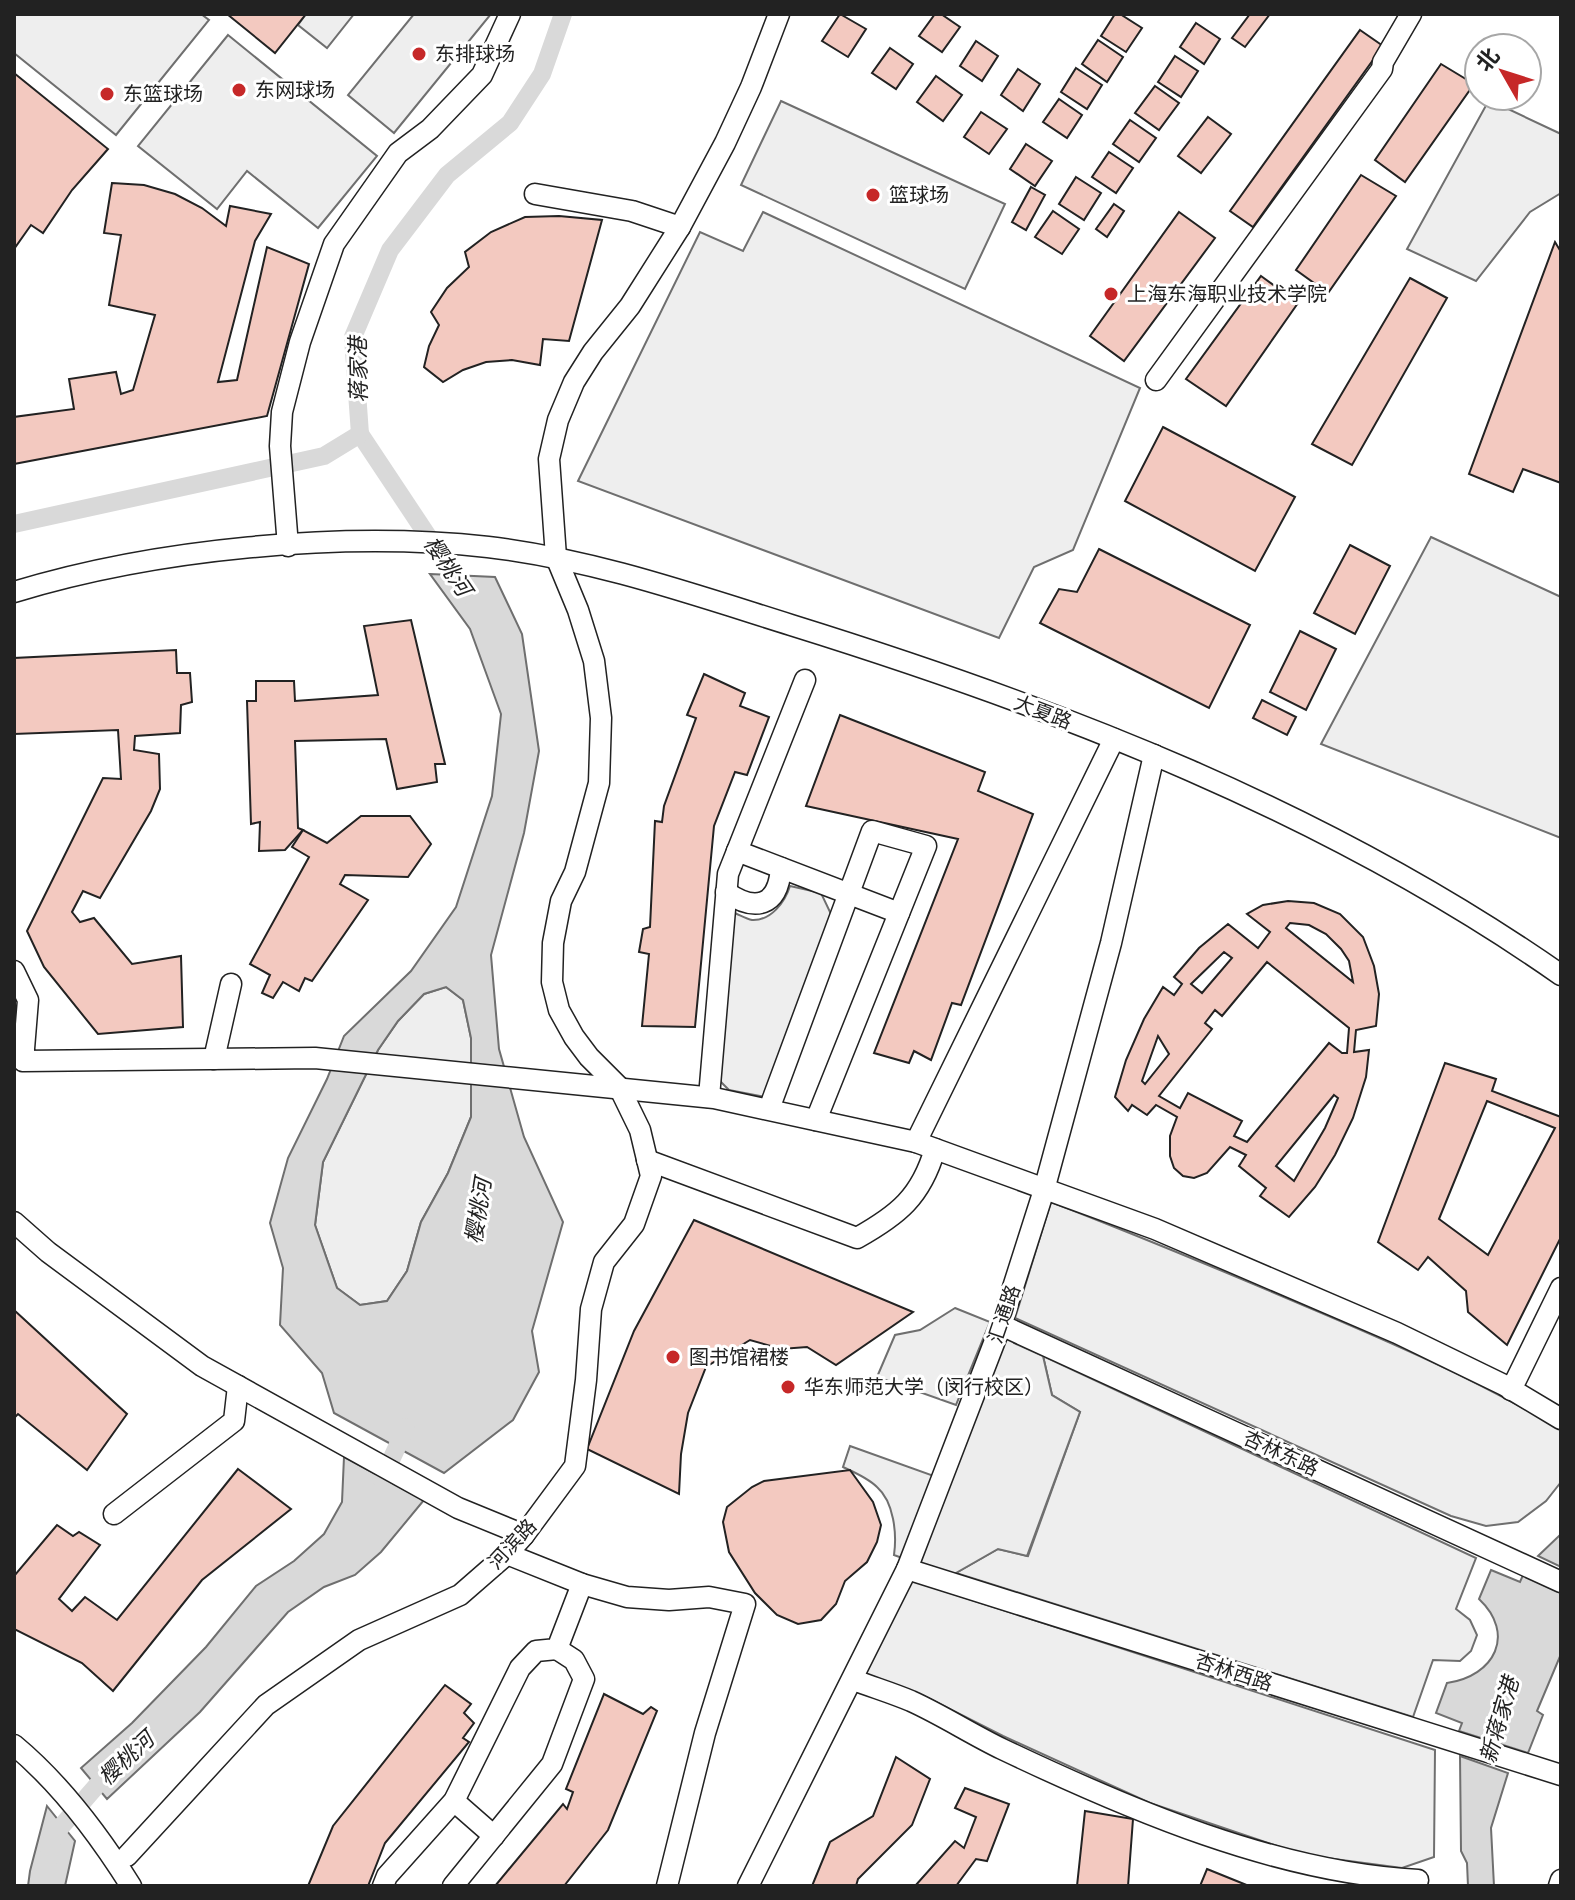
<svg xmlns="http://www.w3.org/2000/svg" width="1575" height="1900" viewBox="0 0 1575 1900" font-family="Ubuntu,'Noto Sans SC',sans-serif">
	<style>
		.green { fill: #eee; stroke: #6f6f6f; stroke-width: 2 }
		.parking { fill: #ededed; stroke: #6f6f6f; stroke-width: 2 }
		.water { fill: #d9d9d9; stroke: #6f6f6f; stroke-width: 2; fill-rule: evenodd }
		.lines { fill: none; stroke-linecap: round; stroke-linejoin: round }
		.canal { stroke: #d9d9d9; stroke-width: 18 }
		.building { fill: #f3c9c0; stroke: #222; stroke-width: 2; fill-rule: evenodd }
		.minor-casing { stroke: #222; stroke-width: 23 }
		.minor { stroke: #fff; stroke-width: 20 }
		.poi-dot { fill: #c62828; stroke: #fff; stroke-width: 3 }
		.labels { text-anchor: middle; stroke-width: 6; stroke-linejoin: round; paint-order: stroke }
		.poi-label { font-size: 20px; fill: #222; stroke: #fff; text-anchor: start }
		.street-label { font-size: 20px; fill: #222; stroke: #fff }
		.water-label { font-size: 22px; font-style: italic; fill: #222; stroke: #fff }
	</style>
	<rect width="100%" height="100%" fill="#fff"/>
	<g class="green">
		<polygon points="14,14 201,14 209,20 116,135 14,53"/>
		<polygon points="306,14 354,14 327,48 298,25"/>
		<polygon points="414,14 491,14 394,133 348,95"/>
		<polygon points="228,35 377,156 318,228 247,171 217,209 138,146"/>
		<polygon points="1489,100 1561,134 1561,193 1530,212 1476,281 1407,249"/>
		<polygon points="781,101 1005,204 965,289 741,185"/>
		<polygon points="763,212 1140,388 1073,550 1034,567 999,638 578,481 700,232 743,251"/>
		<polygon points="1431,537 1561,597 1561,838 1321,744"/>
		<path d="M790 886 821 893 831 914 765 1097 729 1090 719 1080 732 912C738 914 746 919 752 920 771 921 785 902 790 886Z"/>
		<polygon points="446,987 463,1000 471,1038 471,1117 448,1173 421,1222 407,1271 387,1301 360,1305 337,1288 315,1225 323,1162 378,1050 398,1021 424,994"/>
		<path d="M1051 1202C1134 1234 1216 1268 1298 1303 1388 1341 1476 1379 1560 1429L1561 1482 1546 1501 1518 1522 1486 1526 1451 1516 1015 1318Z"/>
		<polygon points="955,1308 990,1322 956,1405 877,1377 895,1335 920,1330"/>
		<polygon points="1043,1356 1476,1558 1456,1609 1470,1620 1477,1635 1471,1651 1460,1661 1433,1660 1413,1717 956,1573 998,1549 1028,1556 1080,1412 1052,1395"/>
		<path d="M850 1446 934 1476 902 1558 894 1555C897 1534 894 1502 877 1487 868 1478 854 1472 843 1467Z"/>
		<polygon points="910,1580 1435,1750 1434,1857 1402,1868 1304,1855 1150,1803 1003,1736 926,1697 865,1674"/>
	</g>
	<polygon class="parking" points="999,1330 1015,1338 1014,1343 1043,1356 1052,1395 1080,1412 1027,1556 998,1549 956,1573 956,1584 907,1569"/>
	<g class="water">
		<path d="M430 574 495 577 522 634 539 751 524 833 491 955 499 1049 524 1137 563 1222 532 1331 539 1372 513 1420 444 1473 334 1413 322 1373 280 1325 283 1268 270 1223 288 1158 327 1079 344 1036 411 971 456 907 492 796 501 714 470 629ZM446 987 463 1000 471 1038V1117L448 1173 421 1222 407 1271 387 1301 360 1305 337 1288 315 1225 323 1162 378 1050 398 1021 424 994Z"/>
		<polygon points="344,1457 424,1500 381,1552 355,1575 324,1587 288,1612 200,1712 107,1799 81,1768 132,1723 206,1647 256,1586 294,1561 324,1534 342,1502"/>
		<polygon points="1561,1534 1561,1567 1538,1556"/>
		<path d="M1491 1570 1520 1582 1523 1575 1561 1593V1654L1537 1711 1543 1715 1528 1753 1459 1731 1462 1723 1436 1713 1447 1683C1495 1676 1516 1634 1479 1599Z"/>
		<polygon points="1460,1756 1508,1773 1491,1828 1494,1886 1468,1886 1467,1863 1461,1851"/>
		<polygon points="47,1806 75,1841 65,1886 28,1886 30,1871"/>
	</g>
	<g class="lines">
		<g class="canal">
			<polyline points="360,434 467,595"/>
			<polyline points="14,524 324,456 360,434 353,337 390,250 447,175 510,123 542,74 563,14"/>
			<polyline points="382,1480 406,1427"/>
			<polyline points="42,1886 53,1836 112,1768"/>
		</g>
	</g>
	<g class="building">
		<polygon points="227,14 306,14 275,53"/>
		<polygon points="840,14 866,29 848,57 822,41"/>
		<polygon points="935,14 941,14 960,27 942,52 919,36"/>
		<polygon points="1115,14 1120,14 1142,28 1126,52 1101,36"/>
		<polygon points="1250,14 1270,14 1245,47 1232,38"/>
		<polygon points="1196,23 1220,39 1204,64 1180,47"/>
		<polygon points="1360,30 1383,46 1253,227 1230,211"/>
		<polygon points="1098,40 1123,57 1107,82 1082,64"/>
		<polygon points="976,41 998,56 982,81 960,66"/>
		<polygon points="890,48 913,64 896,89 872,73"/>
		<polygon points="1175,56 1198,71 1181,97 1158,82"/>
		<polygon points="1441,64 1474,84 1405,182 1375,160"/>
		<polygon points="1076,68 1102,85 1087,109 1061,92"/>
		<polygon points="1018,69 1040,84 1023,111 1001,95"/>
		<polygon points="14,73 108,149 72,190 43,233 31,225 14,249"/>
		<polygon points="936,76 962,95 943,121 917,102"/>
		<polygon points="1155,86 1179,103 1159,130 1135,113"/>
		<polygon points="1059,99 1082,115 1067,138 1043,122"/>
		<polygon points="981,112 1007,129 989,154 964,137"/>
		<polygon points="1208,117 1231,134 1201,173 1178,156"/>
		<polygon points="1130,120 1156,138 1139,162 1113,144"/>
		<polygon points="1026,144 1052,161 1035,186 1010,169"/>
		<polygon points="1109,152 1133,168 1116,193 1092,177"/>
		<polygon points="1361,175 1396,196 1328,293 1296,270"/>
		<polygon points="1076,177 1101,193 1084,220 1059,204"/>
		<polygon points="112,183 144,185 175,194 202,208 226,226 230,206 271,214 255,241 218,382 237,380 267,247 309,264 267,416 14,464 14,417 74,409 69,379 116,372 121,394 133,390 155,315 109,305 121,235 104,233"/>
		<polygon points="1031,187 1045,195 1026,230 1012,222"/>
		<polygon points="1114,204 1124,211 1107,237 1096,229"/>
		<polygon points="1053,211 1079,229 1062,254 1035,237"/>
		<polygon points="1179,212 1215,238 1124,361 1090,336"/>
		<polygon points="559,216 602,220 569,341 543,339 540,365 512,360 486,362 463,370 443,382 424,367 429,346 439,325 431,312 447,288 469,267 465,252 491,232 525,217"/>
		<polygon points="1555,242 1561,252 1561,483 1523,469 1513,492 1469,474"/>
		<polygon points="1261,276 1298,303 1226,406 1186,379"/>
		<polygon points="1410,278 1447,298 1352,465 1312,444"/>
		<polygon points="1163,427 1295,497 1255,571 1125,501"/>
		<polygon points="1350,545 1390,566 1355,634 1314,613"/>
		<polygon points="1099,549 1250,625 1209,708 1040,623 1059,589 1077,592"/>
		<polygon points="411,620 445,764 435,764 437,782 397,789 386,739 295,741 298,828 303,830 285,850 259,851 260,822 251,824 247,701 256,701 256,681 294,681 295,701 378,695 364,626"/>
		<polygon points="1300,631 1336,649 1306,710 1270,692"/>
		<polygon points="176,650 177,673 190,673 192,702 181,705 180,733 135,736 134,750 159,754 160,789 151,811 100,898 83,891 72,912 80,922 94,918 132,964 181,956 183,1027 98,1034 44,967 27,931 103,778 121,779 118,730 14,734 14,658"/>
		<polygon points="704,674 745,693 740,706 769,717 747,775 735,772 714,826 695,1027 642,1026 649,954 639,952 643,929 650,927 655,821 662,822 664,806 696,718 687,715"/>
		<polygon points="1262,700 1296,717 1287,735 1253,718"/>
		<polygon points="840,715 985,772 978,791 1033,814 961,1005 952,1003 931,1060 914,1051 909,1063 874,1053 958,839 806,806"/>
		<polygon points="361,816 410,816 431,844 408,877 345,875 340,884 368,900 312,981 305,978 299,991 283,982 273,998 262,993 270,975 250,964 309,857 292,847 303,830 327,843"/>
		<path d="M1288 901 1314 903 1340 914 1363 937 1374 966 1379 994 1376 1026 1356 1030 1354 1052 1369 1050 1366 1077 1353 1118 1335 1155 1315 1187 1289 1217 1260 1196 1266 1188 1239 1166 1246 1155 1230 1147 1207 1173 1194 1178 1183 1176 1174 1168 1170 1156V1136L1177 1117 1156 1105 1147 1115 1132 1105 1128 1111 1115 1097 1126 1060 1144 1019 1163 987 1174 995 1182 984 1174 977 1199 948 1228 924 1258 948 1270 932 1247 914 1263 905ZM1290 923 1309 925 1326 934 1341 949 1349 961 1353 982 1286 928ZM1224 952 1232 958 1202 993 1191 984ZM1267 962 1349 1028 1347 1053H1342L1329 1043 1247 1142 1234 1136 1242 1121 1188 1093 1180 1108 1159 1096 1212 1029 1205 1023 1215 1010 1222 1016ZM1158 1036 1169 1054 1145 1084 1142 1081ZM1334 1095 1338 1098 1325 1128 1294 1181 1276 1166Z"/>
		<path d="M1445 1063 1496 1079 1492 1091 1561 1117V1237L1507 1345 1468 1312 1466 1291 1428 1257 1418 1270 1378 1242ZM1487 1101 1555 1128 1488 1255 1439 1219Z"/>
		<polygon points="694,1220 913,1312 836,1365 807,1347 781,1349 750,1340 706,1367 688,1413 681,1454 679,1494 587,1449 634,1331"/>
		<polygon points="14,1310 127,1414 87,1470 18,1414 14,1418"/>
		<polygon points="238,1469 291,1509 202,1580 113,1691 82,1663 14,1629 14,1576 57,1525 73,1536 79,1532 100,1545 59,1599 72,1611 85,1597 117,1620"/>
		<polygon points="850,1470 873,1502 881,1525 877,1542 867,1562 845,1581 836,1604 821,1620 798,1624 777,1615 755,1593 729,1552 723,1522 727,1507 752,1487 764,1481"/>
		<polygon points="445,1685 471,1704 464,1713 474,1723 463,1738 469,1742 385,1843 368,1886 308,1886 333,1826"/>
		<polygon points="604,1694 643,1714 651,1707 657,1711 608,1830 564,1886 495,1886 563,1804 567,1809 573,1792 566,1789"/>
		<polygon points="896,1757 930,1779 912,1825 858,1879 856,1886 812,1886 830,1842 873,1816"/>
		<polygon points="965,1788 1009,1804 987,1861 976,1859 956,1886 915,1886 955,1841 964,1848 976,1817 955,1808"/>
		<polygon points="1085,1811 1133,1819 1128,1886 1077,1886"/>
		<polygon points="1207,1869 1249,1886 1200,1886"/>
	</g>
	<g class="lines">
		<g class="minor-casing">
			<g id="minor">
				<polyline points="535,194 632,211 680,227"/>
				<polyline points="1156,380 1382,69 1383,62 1411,14"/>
				<polyline points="288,546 280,446 282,412 300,342 334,244 398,153 430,129 482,75 510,14"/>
				<path d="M14 592C155 549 341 531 488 547 591 559 692 594 791 625 1061 709 1328 812 1561 975"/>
				<polyline points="737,851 899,913"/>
				<path d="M726 892C755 912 778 907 781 868"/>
				<polyline points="14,971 28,1000 23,1061 315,1058 714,1098 916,1142 1155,1229 1397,1333 1504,1385 1561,1419"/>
				<polyline points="214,1059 231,984"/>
				<polyline points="709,1097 728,874 805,680"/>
				<polyline points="769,1109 872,831 926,846 816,1120"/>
				<polyline points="916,1142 1114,739"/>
				<path d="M647 1160 857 1238C898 1215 921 1197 935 1149"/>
				<polyline points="14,1222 48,1252 202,1366 458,1508 524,1535"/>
				<polyline points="1001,1325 1561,1582"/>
				<polyline points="1511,1390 1561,1288"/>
				<polyline points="114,1514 234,1421 238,1386"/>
				<polyline points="507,1554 582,1584 627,1597 669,1600 709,1597 745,1604 705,1733 667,1886"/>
				<polyline points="907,1569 1561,1775"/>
				<path d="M854 1680C872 1687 892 1693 911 1701 942 1715 971 1734 1002 1749 1128 1809 1277 1873 1418 1880"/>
				<path d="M14 1745C61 1784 99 1835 131 1886"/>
				<polyline points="454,1801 494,1836"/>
				<polyline points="127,1856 266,1705 359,1640 460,1595 507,1554 524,1535 575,1466 586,1380 591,1309 604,1262 634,1224 651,1176 640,1130 619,1087 589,1057 574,1037 559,1010 552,982 553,943 561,901 575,872 599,783 601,718 594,661 578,610 556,557 549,459 558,420 574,382 593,352 630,306 680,227 725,143 751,87 779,14"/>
				<polyline points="383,1886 387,1876 454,1801 520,1668 536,1651 557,1649 582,1584"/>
				<polyline points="453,1886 552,1764 584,1679 574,1660 557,1649"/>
				<polyline points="748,1886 907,1569 1001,1325 1044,1190 1111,943 1154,755"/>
				<polyline points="1559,1886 1561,1880"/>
			</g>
		</g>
		<use href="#minor" class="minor"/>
	</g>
	<g class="poi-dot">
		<circle cx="419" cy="54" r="8"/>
		<circle cx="239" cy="90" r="8"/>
		<circle cx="107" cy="94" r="8"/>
		<circle cx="873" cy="195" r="8"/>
		<circle cx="1111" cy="294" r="8"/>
		<circle cx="673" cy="1357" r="8"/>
		<circle cx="788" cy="1387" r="8"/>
	</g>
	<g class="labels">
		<g class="poi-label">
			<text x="435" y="61">东排球场</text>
			<text x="255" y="97">东网球场</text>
			<text x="123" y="101">东篮球场</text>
			<text x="889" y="202">篮球场</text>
			<text x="1127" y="301">上海东海职业技术学院</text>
			<text x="689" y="1364">图书馆裙楼</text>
			<text x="804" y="1394">华东师范大学（闵行校区）</text>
		</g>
		<g class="street-label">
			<text transform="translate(1043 712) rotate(21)" y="7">大夏路</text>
			<text transform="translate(1004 1314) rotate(-71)" y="7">汇通路</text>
			<text transform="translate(1281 1453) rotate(25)" y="7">杏林东路</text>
			<text transform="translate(512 1544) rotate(-47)" y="7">河滨路</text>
			<text transform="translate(1234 1672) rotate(18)" y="7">杏林西路</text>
		</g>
		<g class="water-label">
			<text transform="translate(358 370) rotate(-91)" y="8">蒋家港</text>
			<text transform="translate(448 566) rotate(56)" y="8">樱桃河</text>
			<text transform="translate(478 1211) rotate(-81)" y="8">樱桃河</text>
			<text transform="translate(1499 1720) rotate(-74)" y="8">新蒋家港</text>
			<text transform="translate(126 1758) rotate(-43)" y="8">樱桃河</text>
		</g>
	</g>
	<rect width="1575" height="1900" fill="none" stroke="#222222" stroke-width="32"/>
	<g transform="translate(1503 72) rotate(309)"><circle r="38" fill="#ffffff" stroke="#a7a7a7" stroke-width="2"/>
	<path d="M0-6L14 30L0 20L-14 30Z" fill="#c62828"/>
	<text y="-12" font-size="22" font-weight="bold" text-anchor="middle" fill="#222222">北</text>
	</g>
</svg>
